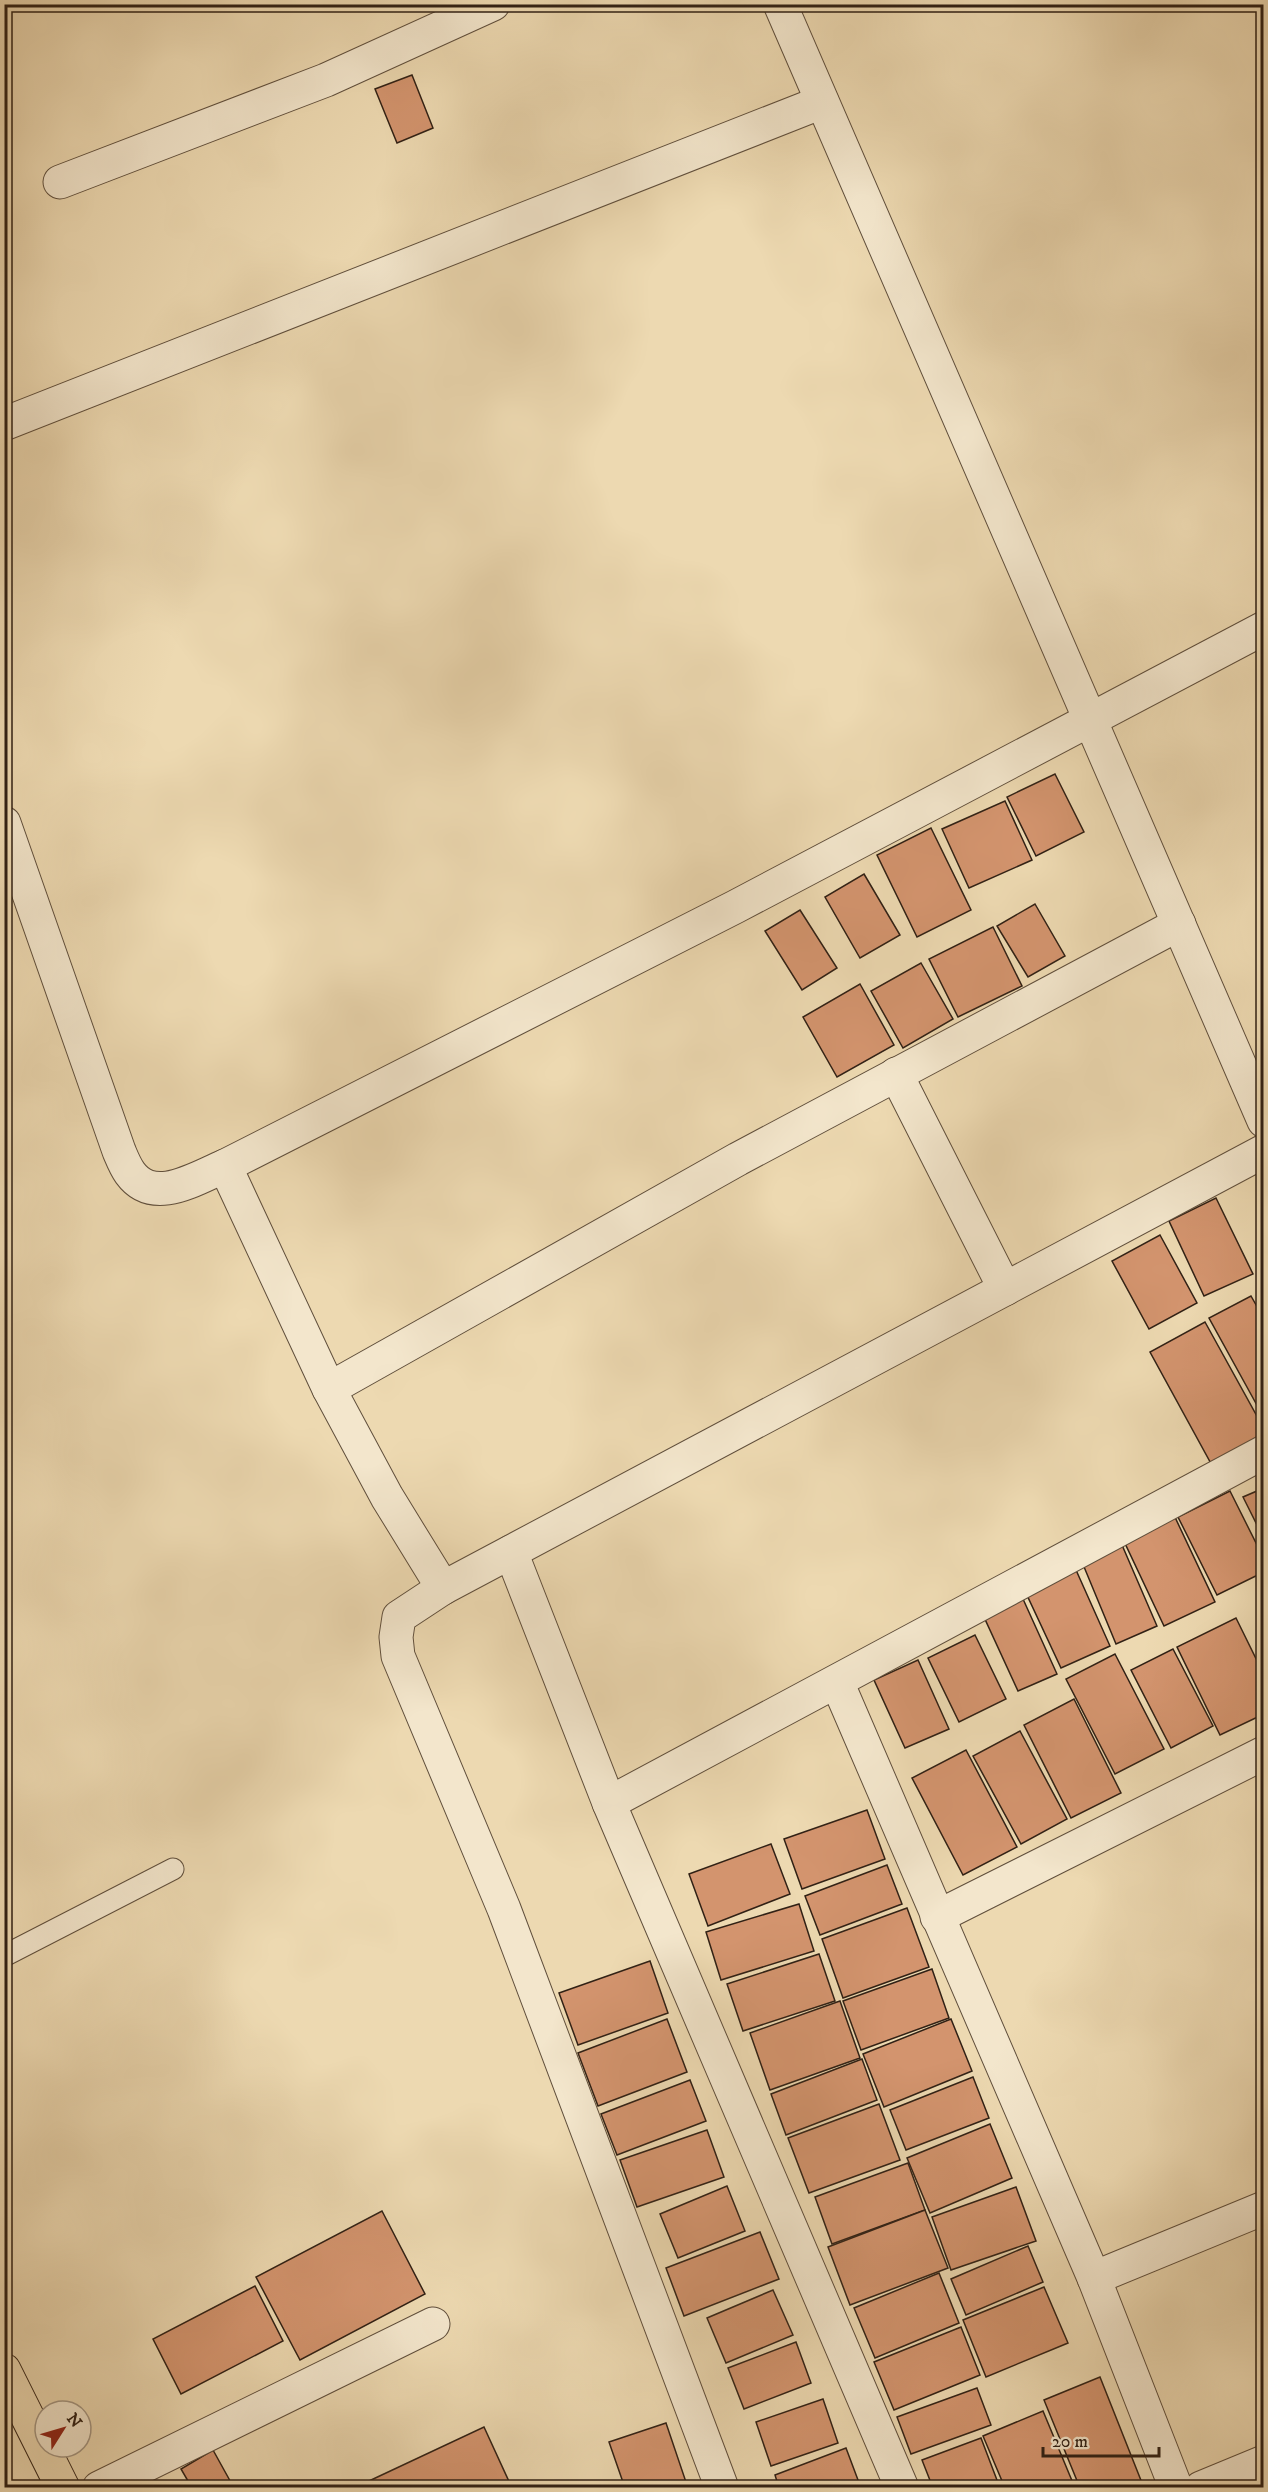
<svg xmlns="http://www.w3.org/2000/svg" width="1268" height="2492" viewBox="0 0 1268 2492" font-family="'IM FELL DW Pica',serif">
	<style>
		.building { fill: #d3946e; stroke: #312115; stroke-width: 1.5 }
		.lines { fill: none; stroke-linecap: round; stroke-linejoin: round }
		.service-casing { stroke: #604f3c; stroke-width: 23 }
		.minor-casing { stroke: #604f3c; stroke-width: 35 }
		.trunk-casing { stroke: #312115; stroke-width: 35 }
		.service { stroke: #f3e6cc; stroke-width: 21 }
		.minor { stroke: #f3e6cc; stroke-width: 33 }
		.trunk { stroke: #edd9b1; stroke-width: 33 }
	</style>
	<rect width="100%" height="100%" fill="#edd9b1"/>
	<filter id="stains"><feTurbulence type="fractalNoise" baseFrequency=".00333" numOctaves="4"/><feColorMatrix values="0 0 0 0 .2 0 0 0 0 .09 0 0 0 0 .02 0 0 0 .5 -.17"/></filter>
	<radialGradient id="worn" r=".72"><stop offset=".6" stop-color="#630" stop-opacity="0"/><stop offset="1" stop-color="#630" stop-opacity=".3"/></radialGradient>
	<g class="building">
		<polygon points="412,75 433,128 397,143 375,89"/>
		<polygon points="1055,774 1084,832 1036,856 1007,797"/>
		<polygon points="1005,801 1032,860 969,888 942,829"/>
		<polygon points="931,828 971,910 917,937 877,855"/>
		<polygon points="864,874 900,935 860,958 825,897"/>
		<polygon points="1035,904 1065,956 1028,977 997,926"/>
		<polygon points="800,910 837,968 802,990 765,931"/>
		<polygon points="993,927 1022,986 958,1017 929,959"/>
		<polygon points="921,963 953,1019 903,1048 871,991"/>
		<polygon points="860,984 894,1045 837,1077 803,1017"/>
		<polygon points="1216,1198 1253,1274 1204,1296 1169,1221"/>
		<polygon points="1160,1235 1197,1303 1149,1329 1112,1261"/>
		<polygon points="1251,1296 1264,1319 1264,1418 1209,1318"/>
		<polygon points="1205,1322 1264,1429 1264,1443 1214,1469 1150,1352"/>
		<polygon points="1264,1488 1264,1539 1243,1497"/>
		<polygon points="1230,1491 1264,1559 1264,1572 1217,1595 1178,1517"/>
		<polygon points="1173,1513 1215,1602 1164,1626 1122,1537"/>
		<polygon points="1122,1545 1157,1626 1116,1644 1082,1562"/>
		<polygon points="1076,1570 1110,1646 1061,1668 1026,1593"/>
		<polygon points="1023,1599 1057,1674 1018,1691 984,1617"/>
		<polygon points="1236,1618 1264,1675 1264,1714 1220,1735 1177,1647"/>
		<polygon points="975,1635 1006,1699 959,1722 928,1658"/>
		<polygon points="1173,1649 1213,1726 1171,1748 1131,1670"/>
		<polygon points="1115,1654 1164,1749 1115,1774 1066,1679"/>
		<polygon points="918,1660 949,1729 905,1748 874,1680"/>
		<polygon points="1074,1699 1121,1793 1071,1818 1024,1725"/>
		<polygon points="1020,1731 1067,1819 1021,1844 973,1756"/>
		<polygon points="966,1750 1017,1847 963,1875 912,1778"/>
		<polygon points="867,1810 885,1859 802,1889 784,1839"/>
		<polygon points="771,1844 790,1894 708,1926 689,1874"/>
		<polygon points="887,1865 902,1904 820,1935 805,1896"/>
		<polygon points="799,1904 814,1951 721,1980 706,1932"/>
		<polygon points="907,1908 929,1967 843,1998 822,1939"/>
		<polygon points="819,1954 835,2001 743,2031 727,1984"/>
		<polygon points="650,1961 668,2013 578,2045 559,1993"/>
		<polygon points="932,1969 949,2018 861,2050 843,2001"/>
		<polygon points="840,2001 860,2058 770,2090 750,2033"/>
		<polygon points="667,2019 687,2072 598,2106 578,2053"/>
		<polygon points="951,2019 972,2071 884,2107 863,2054"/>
		<polygon points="862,2059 877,2100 786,2135 771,2094"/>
		<polygon points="973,2077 989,2118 906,2150 890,2110"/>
		<polygon points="690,2080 706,2121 617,2155 601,2114"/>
		<polygon points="879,2104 900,2160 809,2193 788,2138"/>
		<polygon points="990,2124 1012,2178 930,2213 907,2158"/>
		<polygon points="707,2130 724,2177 637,2207 620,2160"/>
		<polygon points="908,2163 925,2210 832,2244 815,2197"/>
		<polygon points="727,2186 745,2231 678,2258 660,2214"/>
		<polygon points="1016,2187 1036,2241 951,2270 932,2217"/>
		<polygon points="925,2210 948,2268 850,2305 828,2247"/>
		<polygon points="382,2211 425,2294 300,2360 256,2277"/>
		<polygon points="760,2232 779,2279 684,2316 666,2268"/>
		<polygon points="1028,2246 1043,2282 966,2315 951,2279"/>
		<polygon points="939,2273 959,2323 875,2358 854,2308"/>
		<polygon points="255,2286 283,2341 181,2394 153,2339"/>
		<polygon points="1044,2287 1068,2343 986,2377 963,2320"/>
		<polygon points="773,2290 793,2335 726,2363 707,2318"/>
		<polygon points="961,2327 980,2375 894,2410 874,2362"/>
		<polygon points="796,2342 811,2383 744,2409 728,2368"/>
		<polygon points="1100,2377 1144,2488 1080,2488 1044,2400"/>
		<polygon points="977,2388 991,2425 911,2454 897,2417"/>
		<polygon points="823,2399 838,2443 771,2466 756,2422"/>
		<polygon points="1043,2411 1075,2488 1005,2488 983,2436"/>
		<polygon points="666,2423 687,2485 681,2488 625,2488 609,2442"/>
		<polygon points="484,2427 512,2488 354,2488"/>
		<polygon points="981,2438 1000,2488 933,2488 922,2460"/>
		<polygon points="846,2448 861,2488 779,2488 775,2475"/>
		<polygon points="213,2450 234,2488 192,2488 181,2469"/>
	</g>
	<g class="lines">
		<g class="service-casing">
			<polyline id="service" points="4,1956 173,1869"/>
		</g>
		<g class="minor-casing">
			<g id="minor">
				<polyline points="780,4 1264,1121"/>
				<polyline points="60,182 326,80 493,4"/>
				<polyline points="4,424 822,102"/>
				<path d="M4 823 119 1151C122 1158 125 1166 130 1173 154 1206 196 1178 225 1166L329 1389 387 1497 443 1588"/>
				<polyline points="896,1074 1005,1289"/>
				<polyline points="225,1166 735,907 1264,628"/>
				<polyline points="329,1389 738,1159 1179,924"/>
				<polyline points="511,1552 609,1803 902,2488"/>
				<polyline points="837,1682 1094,2278 1176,2488"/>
				<polyline points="609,1803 1264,1452"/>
				<polyline points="937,1917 1264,1753"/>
				<polyline points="1094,2278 1264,2208"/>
				<polyline points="99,2488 433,2324"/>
				<polyline points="722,2488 504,1909 398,1656 396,1637 399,1617 443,1588 1264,1151"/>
				<polyline points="1201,2488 1264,2462"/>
			</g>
		</g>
		<g class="trunk-casing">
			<polyline id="trunk" points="4,2370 63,2488"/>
		</g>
		<use href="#service" class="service"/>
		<use href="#minor" class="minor"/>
		<use href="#trunk" class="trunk"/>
	</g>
	<rect width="1268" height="2492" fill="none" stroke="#edd9b1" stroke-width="24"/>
	<rect x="6" y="6" width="1256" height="2480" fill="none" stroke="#312115" stroke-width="3"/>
	<rect x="12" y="12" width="1244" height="2468" fill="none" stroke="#312115" stroke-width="1.5"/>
	<g transform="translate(63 2429) rotate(53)"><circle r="28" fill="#f3e6cc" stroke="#a59783" stroke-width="1.5"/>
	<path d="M0-4.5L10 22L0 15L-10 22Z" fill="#8f2418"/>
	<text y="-9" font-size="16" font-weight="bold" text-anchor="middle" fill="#312115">N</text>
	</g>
	<path d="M1043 2447v9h116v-9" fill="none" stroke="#312115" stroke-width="3"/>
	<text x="1052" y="2447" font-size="18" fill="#312115" stroke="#f3e6cc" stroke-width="4.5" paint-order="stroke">20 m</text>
	<rect width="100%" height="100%" filter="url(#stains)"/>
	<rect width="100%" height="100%" fill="url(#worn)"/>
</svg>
